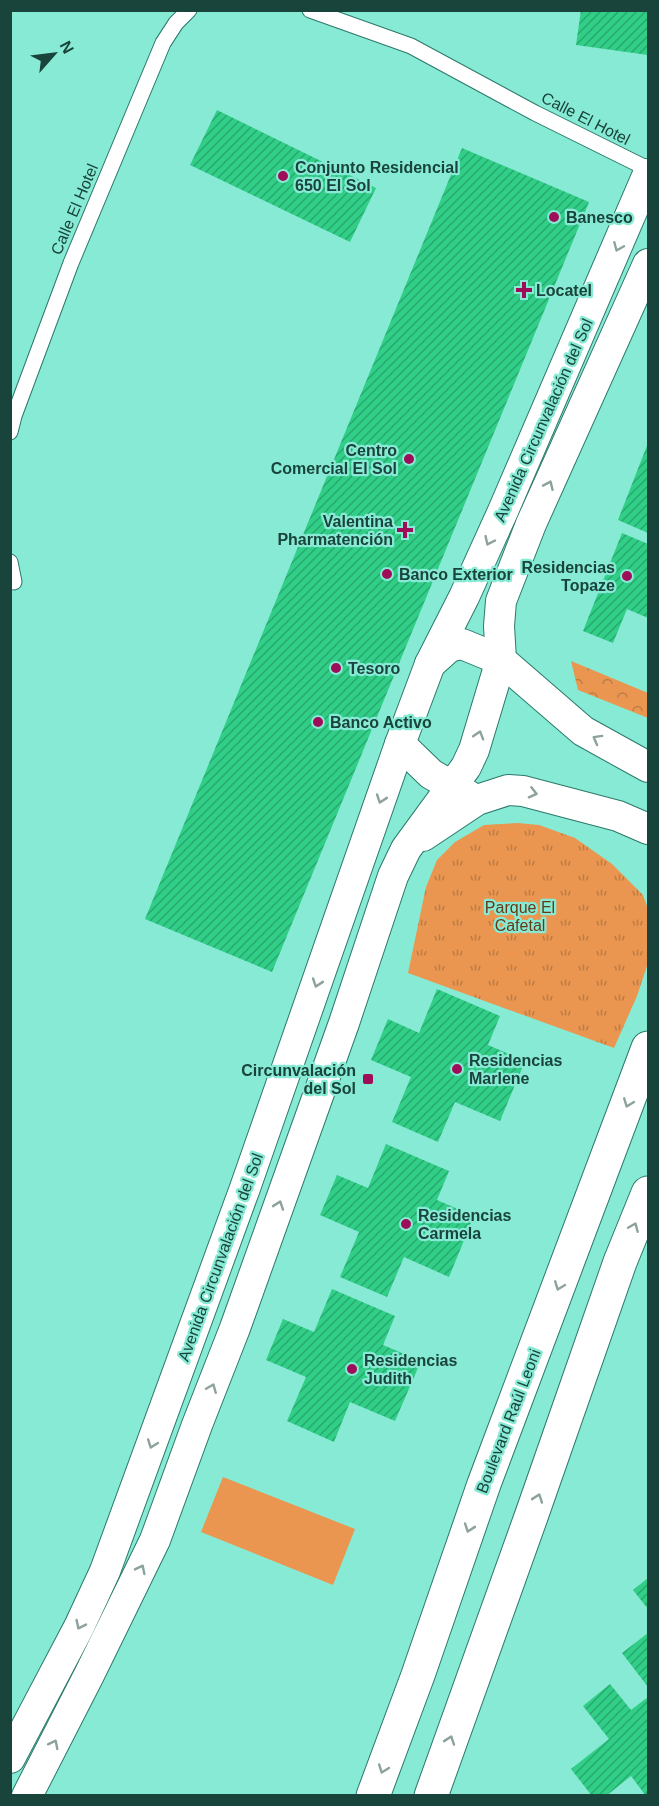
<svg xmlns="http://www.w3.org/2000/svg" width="659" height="1806" viewBox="0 0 659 1806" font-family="Arial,sans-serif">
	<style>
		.grass { fill: url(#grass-tufts) }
		.forest { fill: url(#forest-crowns) }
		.garden { fill: #ea9650 }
		.building { fill: url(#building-hatch) }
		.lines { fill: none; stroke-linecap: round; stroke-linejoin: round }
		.service-casing { stroke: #2b796a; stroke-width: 17 }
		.minor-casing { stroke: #2b796a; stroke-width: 32 }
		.secondary-casing { stroke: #2b796a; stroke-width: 35 }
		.path { stroke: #5ead9b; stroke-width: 4; stroke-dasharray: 6 3; stroke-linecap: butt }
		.service { stroke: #fff; stroke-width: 15 }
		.minor { stroke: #fff; stroke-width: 30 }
		.secondary { stroke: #fff; stroke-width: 33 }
		.oneway { stroke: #8ca29d }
		.poi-dot { fill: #9e0d58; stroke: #87ead4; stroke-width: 2 }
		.labels { text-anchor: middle; stroke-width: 4.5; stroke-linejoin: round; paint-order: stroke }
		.street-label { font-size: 16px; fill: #19443b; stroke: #87ead4 }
		.poi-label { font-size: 16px; font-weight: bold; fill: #19443b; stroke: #87ead4; text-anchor: start }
		.park-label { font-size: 16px; fill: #653a16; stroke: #87ead4 }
	</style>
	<defs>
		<pattern id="grass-tufts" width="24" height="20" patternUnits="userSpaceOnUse" patternTransform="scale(1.5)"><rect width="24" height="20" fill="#ea9650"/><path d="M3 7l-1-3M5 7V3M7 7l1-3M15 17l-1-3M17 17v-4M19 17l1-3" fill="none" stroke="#bd7c44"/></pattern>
		<pattern id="forest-crowns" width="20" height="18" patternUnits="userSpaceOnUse" patternTransform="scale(1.5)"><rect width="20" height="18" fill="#ea9650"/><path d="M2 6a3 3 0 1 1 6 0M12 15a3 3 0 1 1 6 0" fill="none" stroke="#bd7c44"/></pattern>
		<pattern id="building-hatch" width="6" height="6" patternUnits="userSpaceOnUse" patternTransform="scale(1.5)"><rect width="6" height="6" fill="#30ce87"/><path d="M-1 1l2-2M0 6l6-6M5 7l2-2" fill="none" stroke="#28a970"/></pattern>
	</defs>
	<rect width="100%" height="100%" fill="#87ead4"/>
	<polygon class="grass" points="518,823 539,825 575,838 612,864 643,895 648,909 648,963 637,996 614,1048 408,973 426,887 437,860 455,842 484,825"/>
	<polygon class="forest" points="571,661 648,693 648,718 578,690"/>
	<polygon class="garden" points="223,1477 355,1529 333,1585 201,1532"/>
	<g class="building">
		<polygon points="581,10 648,10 648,55 576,45"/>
		<polygon points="217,110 376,188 350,242 190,165"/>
		<polygon points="462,148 589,202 272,972 145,919"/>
		<polygon points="648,443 648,533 618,520"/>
		<polygon points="622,533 648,544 648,618 627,609 613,643 583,631"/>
		<polygon points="437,989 500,1016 488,1045 525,1061 500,1121 455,1102 438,1142 392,1122 411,1077 371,1060 388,1019 419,1033"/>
		<polygon points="386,1144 449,1171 437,1200 474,1216 449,1277 404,1257 387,1297 340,1277 359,1232 320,1215 337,1175 368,1188"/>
		<polygon points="332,1289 395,1316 383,1345 421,1361 395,1421 350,1402 334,1442 287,1421 306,1377 266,1360 283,1319 314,1332"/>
		<polygon points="648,1578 648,1609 633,1590"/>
		<polygon points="648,1633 648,1687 622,1653"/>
		<polygon points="610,1684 631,1710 648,1697 648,1796 646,1796 631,1776 606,1796 592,1796 571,1769 609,1739 583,1706"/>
	</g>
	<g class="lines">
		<g class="service-casing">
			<g id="service">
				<polyline points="310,10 411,46 535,113 648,169"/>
				<polyline points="10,432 14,416 71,263 163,43 176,23 189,10"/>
				<polyline points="10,562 14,582"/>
			</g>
		</g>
		<g class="minor-casing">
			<g id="minor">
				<polyline points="430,664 449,647 462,644 501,660 583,731 648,767"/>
				<polyline points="400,744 431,774 469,796"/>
				<polyline points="423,836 477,800 508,790 523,791 618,816 648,829"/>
				<polyline points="10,1758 79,1627 105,1571 245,1188 400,744 430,664 464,597 503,511 648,174"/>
				<polyline points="27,1796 89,1675 155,1540 197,1425 235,1328 344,1023 393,876 406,849 466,767 474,750 501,660 499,626 501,601 531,524 648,264"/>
			</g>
		</g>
		<g class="secondary-casing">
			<g id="secondary">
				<polyline points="373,1796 418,1675 484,1484 648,1048"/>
				<polyline points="431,1796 532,1514 620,1262 648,1193"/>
			</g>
		</g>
		<polyline class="path" points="647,1298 648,1298"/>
		<use href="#service" class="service"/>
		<use href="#minor" class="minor"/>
		<use href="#secondary" class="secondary"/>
	</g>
	<defs><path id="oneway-chevron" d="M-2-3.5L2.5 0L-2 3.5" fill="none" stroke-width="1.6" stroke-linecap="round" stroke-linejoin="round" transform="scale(1.5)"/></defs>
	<g class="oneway">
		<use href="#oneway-chevron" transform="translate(618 247) rotate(113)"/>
		<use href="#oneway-chevron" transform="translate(549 485) rotate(-66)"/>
		<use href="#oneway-chevron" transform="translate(489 541) rotate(115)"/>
		<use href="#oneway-chevron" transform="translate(479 735) rotate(-73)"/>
		<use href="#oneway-chevron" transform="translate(597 739) rotate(-151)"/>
		<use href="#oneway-chevron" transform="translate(533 793) rotate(14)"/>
		<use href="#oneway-chevron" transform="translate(381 799) rotate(109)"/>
		<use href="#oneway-chevron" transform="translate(317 983) rotate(109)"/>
		<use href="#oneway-chevron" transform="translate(628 1103) rotate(111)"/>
		<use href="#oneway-chevron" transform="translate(279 1205) rotate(-71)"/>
		<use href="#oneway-chevron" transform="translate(634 1227) rotate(-67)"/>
		<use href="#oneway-chevron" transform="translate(559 1286) rotate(111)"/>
		<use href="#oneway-chevron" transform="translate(212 1388) rotate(-68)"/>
		<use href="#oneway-chevron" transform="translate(152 1444) rotate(110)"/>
		<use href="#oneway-chevron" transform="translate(538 1498) rotate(-71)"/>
		<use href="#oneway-chevron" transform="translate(469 1528) rotate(109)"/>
		<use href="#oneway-chevron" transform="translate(141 1569) rotate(-64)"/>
		<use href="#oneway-chevron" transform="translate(80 1625) rotate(116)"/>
		<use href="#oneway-chevron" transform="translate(450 1740) rotate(-71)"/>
		<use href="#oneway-chevron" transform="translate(54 1744) rotate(-63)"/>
		<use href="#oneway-chevron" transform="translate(383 1769) rotate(110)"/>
	</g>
	<g class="poi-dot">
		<circle cx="283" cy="176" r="6"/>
		<circle cx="554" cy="217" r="6"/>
		<path d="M521 281h6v6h6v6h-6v6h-6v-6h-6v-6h6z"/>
		<circle cx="409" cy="459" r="6"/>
		<path d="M402 521h6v6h6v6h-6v6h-6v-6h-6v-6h6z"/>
		<circle cx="387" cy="574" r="6"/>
		<circle cx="627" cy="576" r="6"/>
		<circle cx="336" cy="668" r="6"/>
		<circle cx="318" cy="722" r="6"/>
		<circle cx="457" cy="1069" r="6"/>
		<rect x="362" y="1073" width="12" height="12" rx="3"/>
		<circle cx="406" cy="1224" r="6"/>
		<circle cx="352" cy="1369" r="6"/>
	</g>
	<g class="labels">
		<g class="street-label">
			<text transform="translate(586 118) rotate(27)" y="6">Calle El Hotel</text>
			<text transform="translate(74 209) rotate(-67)" y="6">Calle El Hotel</text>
			<text transform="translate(543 420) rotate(-66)" y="6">Avenida Circunvalación del Sol</text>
			<text transform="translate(220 1257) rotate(-70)" y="6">Avenida Circunvalación del Sol</text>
			<text transform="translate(508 1421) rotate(-69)" y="6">Boulevard Raúl Leoni</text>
		</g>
		<g class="poi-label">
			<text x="295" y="173">Conjunto Residencial<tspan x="295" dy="18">650 El Sol</tspan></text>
			<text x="566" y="223">Banesco</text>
			<text x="536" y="296">Locatel</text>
			<text x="397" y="456" text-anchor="end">Centro<tspan x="397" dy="18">Comercial El Sol</tspan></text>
			<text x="393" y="527" text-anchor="end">Valentina<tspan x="393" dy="18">Pharmatención</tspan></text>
			<text x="615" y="573" text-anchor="end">Residencias<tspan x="615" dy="18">Topaze</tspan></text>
			<text x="399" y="580">Banco Exterior</text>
			<text x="348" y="674">Tesoro</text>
			<text x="330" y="728">Banco Activo</text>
			<text x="469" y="1066">Residencias<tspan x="469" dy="18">Marlene</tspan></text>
			<text x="356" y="1076" text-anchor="end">Circunvalación<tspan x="356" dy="18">del Sol</tspan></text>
			<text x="418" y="1221">Residencias<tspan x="418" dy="18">Carmela</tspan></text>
			<text x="364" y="1366">Residencias<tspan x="364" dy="18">Judith</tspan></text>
		</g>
		<g class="park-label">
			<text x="520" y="913">Parque El<tspan x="520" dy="18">Cafetal</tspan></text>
		</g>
	</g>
	<rect width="659" height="1806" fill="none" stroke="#19443b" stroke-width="24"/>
	<g transform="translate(54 54) rotate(62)" stroke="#87ead4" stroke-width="4.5" paint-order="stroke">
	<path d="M0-4.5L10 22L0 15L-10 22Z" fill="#19443b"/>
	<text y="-9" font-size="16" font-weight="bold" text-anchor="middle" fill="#19443b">N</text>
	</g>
</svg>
